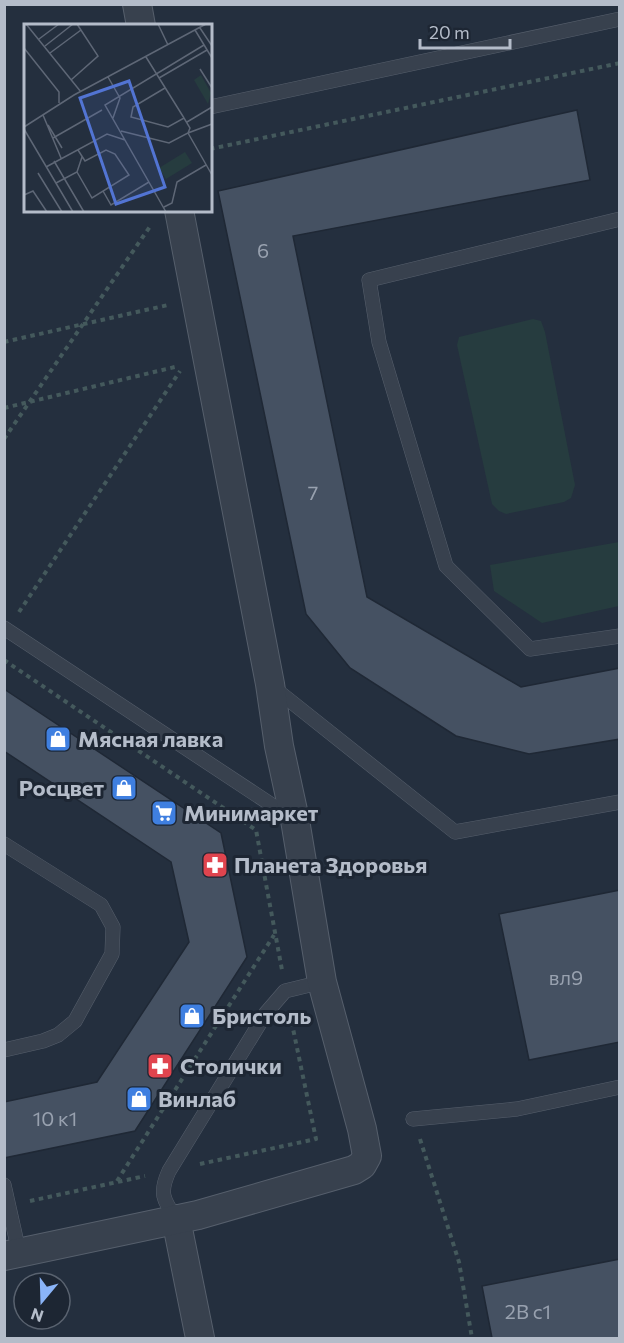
<svg xmlns="http://www.w3.org/2000/svg" width="624" height="1343" viewBox="0 0 624 1343" font-family="Commissioner,sans-serif">
	<style>
		.green { fill: #263c3f }
		.building { fill: #455162; stroke: #1f2835; stroke-width: 1.5 }
		.lines { fill: none; stroke-linecap: round; stroke-linejoin: round }
		.lane-casing { stroke: #565f6c; stroke-width: 15 }
		.street-casing { stroke: #565f6c; stroke-width: 30 }
		.path { stroke: #44595c; stroke-width: 4; stroke-dasharray: 4.5 4.5; stroke-linecap: butt }
		.lane { stroke: #38414e; stroke-width: 14 }
		.street { stroke: #38414e; stroke-width: 28 }
		.labels { text-anchor: middle; stroke-width: 6; stroke-linejoin: round; paint-order: stroke }
		.number-label { font-size: 20px; fill: #98a1af }
		.poi-label { font-size: 22px; font-weight: bold; fill: #b4bcc9; stroke: #1d2633; text-anchor: start }
		.inset-road { fill: none; stroke: #5e6776; stroke-width: 1.5 }
		.view { fill: #5274d3; fill-opacity: 0.15; stroke: #5274d3; stroke-width: 3 }
		.inset-edge { fill: none; stroke: #b4bcc9; stroke-width: 3 }
	</style>
	<rect width="100%" height="100%" fill="#242f3e"/>
	<g class="green">
		<polygon points="533,319 541,321 545,332 575,485 571,498 564,502 506,514 499,511 492,504 457,345 459,337"/>
		<polygon points="619,542 619,606 542,623 494,591 490,565"/>
	</g>
	<g class="building">
		<polygon points="577,110 590,180 293,236 367,597 521,687 620,668 620,739 529,754 456,736 350,668 306,614 218,191"/>
		<polygon points="4,689 221,833 247,957 135,1131 4,1158 4,1102 97,1082 189,942 171,862 4,751"/>
		<polygon points="620,890 620,1042 529,1060 499,914"/>
		<polygon points="620,1259 620,1338 492,1338 482,1286"/>
	</g>
	<g class="lines">
		<g class="lane-casing">
			<g id="lane">
				<polyline points="210,107 620,19"/>
				<polyline points="620,219 369,280 379,342 446,566 530,649 620,636"/>
				<polyline points="4,628 293,819"/>
				<polyline points="274,688 455,832 620,802"/>
				<polyline points="4,844 101,905 113,927 112,954 75,1021 58,1035 43,1041 4,1050"/>
				<polyline points="413,1119 517,1109 620,1087"/>
				<polyline points="4,1185 19,1252"/>
				<path d="M176 1219C163 1199 159 1193 169 1171L266 1013 285 991 322 982"/>
			</g>
		</g>
		<g class="street-casing">
			<g id="street">
				<polyline points="137,4 141,26"/>
				<polyline points="176,1219 200,1338"/>
				<polyline points="4,1256 198,1215 354,1170 362,1165 367,1156 362,1129 322,982 295,820 279,746 270,684 179,210"/>
			</g>
		</g>
		<g class="path">
			<polyline points="210,149 620,63"/>
			<polyline points="4,342 168,305"/>
			<polyline points="4,408 179,366"/>
			<polyline points="4,439 151,225"/>
			<polyline points="19,612 180,371"/>
			<polyline points="4,660 256,830 282,970"/>
			<polyline points="420,1139 459,1262 472,1338"/>
			<polyline points="200,1164 316,1139 291,1019"/>
			<polyline points="117,1181 274,935"/>
			<polyline points="30,1201 145,1176"/>
		</g>
		<use href="#lane" class="lane"/>
		<use href="#street" class="street"/>
	</g>
	<defs>
		<g id="shop-square" transform="scale(1.35)"><rect x="-9" y="-9" width="18" height="18" rx="4" fill="#3f7fe0" stroke="#1d2633"/><path d="M-5-2.5h2.3a2.7 3.5 0 0 1 5.4 0H5L5.5 6h-11ZM-1.5-2.5h3a1.5 2.3 0 0 0-3 0Z" fill="#fff"/></g>
		<g id="supermarket-square" transform="scale(1.35)"><rect x="-9" y="-9" width="18" height="18" rx="4" fill="#3f7fe0" stroke="#1d2633"/><path d="M-6-5.5h2.5l.6 2H6L4.5 2H-2.5L-4.4-4H-6ZM-1.5 3.2a1.3 1.3 0 1 0 .1 0ZM3 3.2a1.3 1.3 0 1 0 .1 0Z" fill="#fff"/></g>
		<g id="pharmacy-square" transform="scale(1.35)"><rect x="-9" y="-9" width="18" height="18" rx="4" fill="#e0444e" stroke="#1d2633"/><path d="M-2-6h4v4h4v4h-4v4h-4v-4h-4v-4h4Z" fill="#fff"/></g>
	</defs>
	<g fill-rule="evenodd">
		<use href="#shop-square" x="58" y="739"/>
		<use href="#shop-square" x="124" y="788"/>
		<use href="#supermarket-square" x="164" y="813"/>
		<use href="#pharmacy-square" x="215" y="865"/>
		<use href="#shop-square" x="192" y="1016"/>
		<use href="#pharmacy-square" x="160" y="1066"/>
		<use href="#shop-square" x="139" y="1099"/>
	</g>
	<g class="labels">
		<g class="number-label">
			<text x="263" y="258">6</text>
			<text x="313" y="500">7</text>
			<text x="566" y="985">вл9</text>
			<text x="55" y="1126">10 к1</text>
			<text x="528" y="1319">2В с1</text>
		</g>
		<g class="poi-label">
			<text x="78" y="747">Мясная лавка</text>
			<text x="104" y="796" text-anchor="end">Росцвет</text>
			<text x="184" y="821">Минимаркет</text>
			<text x="234" y="873">Планета Здоровья</text>
			<text x="212" y="1024">Бристоль</text>
			<text x="180" y="1074">Столички</text>
			<text x="158" y="1107">Винлаб</text>
		</g>
	</g>
	<g transform="translate(24 24)">
		<rect width="188" height="188" fill="#242f3e"/>
		<path d="M177 51 187 69 184 80 170 56ZM161 128 168 139 142 155 135 144Z" fill="#263c3f"/>
		<path class="inset-road" d="M2 0 57 68M134 0 144 21M176 4 188 22M171 6 188 34M15 15 35 0M21 22 49 0M0 24 35 68V79M26 29 57 6M122 33 160 94M176 45 188 64M84 53 96 74 89 94M135 54 183 26M47 56 74 32 53 0M19 91 37 134M163 98 188 83M188 100 164 109 188 151M24 101 38 124M0 103 50 71 182 0M0 105 49 188M97 107 145 119 164 109 166 104 160 94 144 103 107 93 109 83 141 64M29 114 78 86M30 137 60 188M22 143 83 110 101 116M53 148 68 174 105 151 91 130 82 126 61 137 54 126M14 149 38 188M32 159 53 148 58 133M79 167 87 181 125 158M0 171 9 167 23 188M140 183 148 179 153 158 182 141M142 188 81 81 180 21"/>
		<path class="view" d="M105 57 141 163 92 180 56 74Z"/>
		<rect width="188" height="188" class="inset-edge"/>
	</g>
	<rect width="624" height="1343" fill="none" stroke="#b4bcc9" stroke-width="12"/>
	<g transform="translate(42 1301) rotate(199)"><circle r="28" fill="#1d2633" stroke="#59626f" stroke-width="1.5"/>
	<path d="M0-4.5L10 22L0 15L-10 22Z" fill="#8ab4f8"/>
	<text y="-9" font-size="16" font-weight="bold" text-anchor="middle" fill="#b4bcc9">N</text>
	</g>
	<path d="M420 39v9h90v-9" fill="none" stroke="#b4bcc9" stroke-width="3"/>
	<text x="429" y="39" font-size="18" fill="#b4bcc9" stroke="#1d2633" stroke-width="4.5" paint-order="stroke">20 m</text>
</svg>
